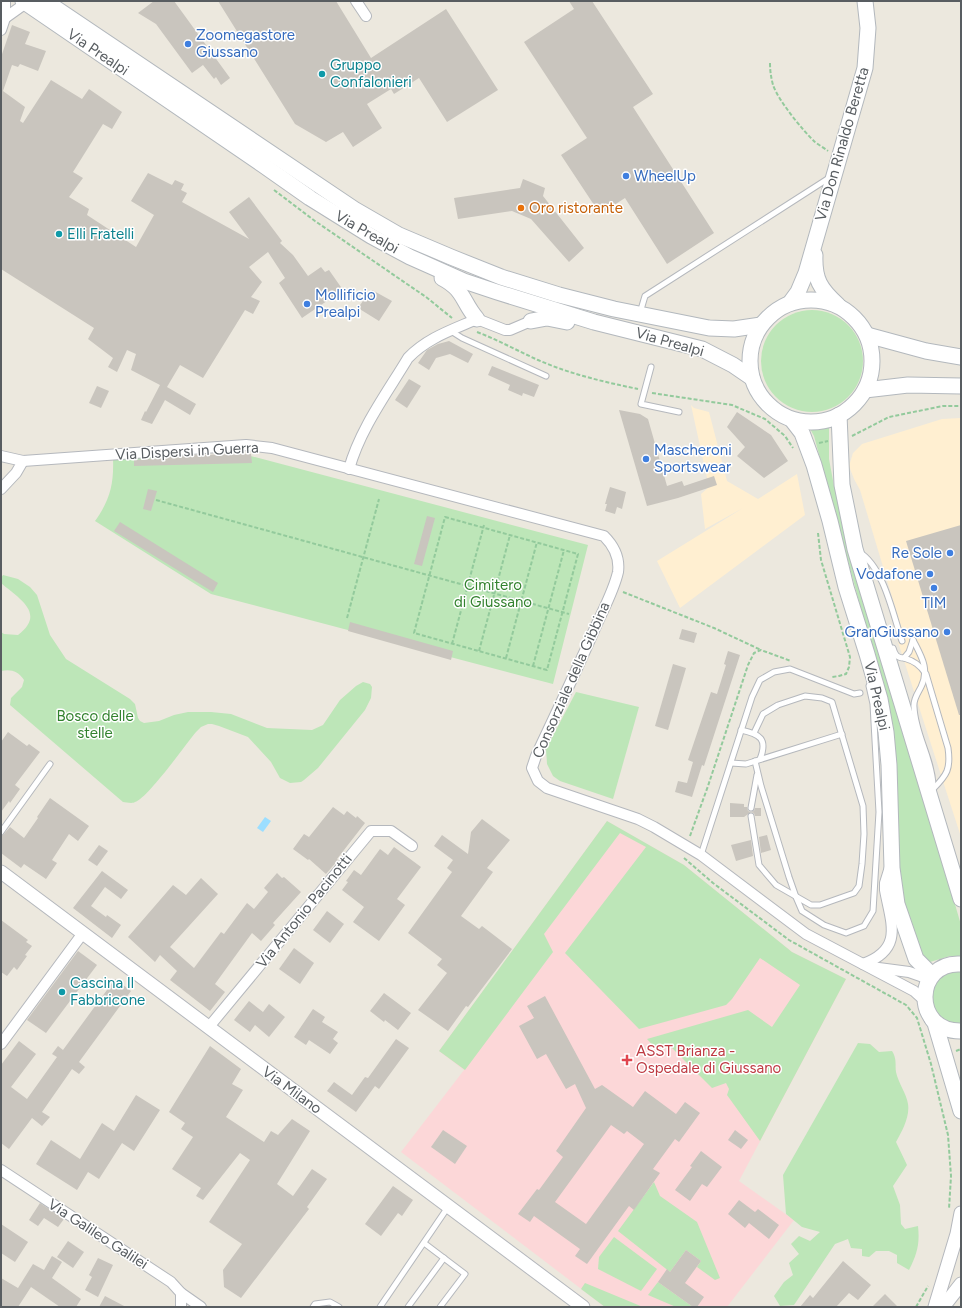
<svg xmlns="http://www.w3.org/2000/svg" width="962" height="1308" viewBox="0 0 962 1308" font-family="Figtree,sans-serif">
	<style>
		.commercial { fill: #ffefd1 }
		.medical { fill: #fcd7d8 }
		.green { fill: #bde6b8 }
		.water { fill: #9cdeff }
		.building { fill: #c9c5be; fill-rule: evenodd }
		.lines { fill: none; stroke-linecap: round; stroke-linejoin: round }
		.service-casing { stroke: #b5b8bd; stroke-width: 7 }
		.minor-casing { stroke: #b5b8bd; stroke-width: 12 }
		.tertiary-casing { stroke: #b5b8bd; stroke-width: 15 }
		.secondary-casing { stroke: #b3b8bd; stroke-width: 17 }
		.path { stroke: #93ca9c; stroke-width: 2; stroke-dasharray: 4 2; stroke-linecap: butt }
		.service { stroke: #fff; stroke-width: 5 }
		.minor { stroke: #fff; stroke-width: 10 }
		.tertiary { stroke: #fff; stroke-width: 13 }
		.secondary { stroke: #fff; stroke-width: 15 }
		.shop-dot { fill: #3f7fe0; stroke: #fff; stroke-width: 1.5 }
		.culture-dot { fill: #0f9aa8; stroke: #fff; stroke-width: 1.5 }
		.food-dot { fill: #e8710a; stroke: #fff; stroke-width: 1.5 }
		.health-dot { fill: #e0444e; stroke: #fff; stroke-width: 1.5 }
		.labels { text-anchor: middle; stroke-width: 3; stroke-linejoin: round; paint-order: stroke }
		.shop-label { font-size: 15px; fill: #366cbe; stroke: #fff; text-anchor: start }
		.street-label { font-size: 15px; fill: #585d61; stroke: #fff }
		.culture-label { font-size: 15px; fill: #0d838f; stroke: #fff; text-anchor: start }
		.food-label { font-size: 15px; fill: #c56008; stroke: #fff; text-anchor: start }
		.park-label { font-size: 15px; fill: #32822e; stroke: #fff }
		.health-label { font-size: 15px; fill: #be3a42; stroke: #fff; text-anchor: start }
	</style>
	<rect width="100%" height="100%" fill="#ece8de"/>
	<g class="commercial">
		<polygon points="691,405 694,408 709,412 727,481 758,499 797,474 805,515 680,608 657,561 743,508 705,529 701,494 709,487"/>
		<polygon points="961,418 961,837 898,642 905,640 860,490 854,479 849,466 853,453 862,444 942,419"/>
	</g>
	<polygon class="medical" points="607,821 684,865 792,952 846,979 739,1181 794,1220 727,1307 605,1307 401,1152 464,1070 439,1051"/>
	<g class="green">
		<circle cx="812" cy="361" r="51"/>
		<polygon points="829,423 829,459 834,486 961,925 961,956 950,956 930,962 922,958 901,894 885,697 814,436 809,427 820,426"/>
		<path d="M247 455 588 545 553 684 211 594 95 521C110 500 114 484 113 458Z"/>
		<path d="M3 575 18 579 30 587 37 595 50 635 66 659 130 699 135 704 138 718 140 721 144 723 159 721 174 715 188 712H211L231 714 267 728 312 730 323 725 340 700 356 686 363 682 370 684 372 687 371 698 365 710 318 768 304 780 301 782 290 783 280 778 271 762 248 737 219 726 212 724H208L201 727 196 732C186 744 147 799 135 802 132 804 126 802 123 802L10 705 11 698 22 687 24 680C18 671 11 669 1 671V632L4 634 18 635C47 613 18 598 1 583V578Z"/>
		<polygon points="576,692 639,707 613,799 560,781 553,776 547,764 546,749"/>
		<polygon points="607,821 684,865 792,952 846,979 760,1141 727,1095 729,1089 726,1083 712,1088 671,1047 656,1049 647,1039 748,1010 772,1027 800,985 760,958 732,999 726,1005 639,1029 565,953 646,847 620,833 544,934 553,952 465,1070 439,1051"/>
		<path d="M961 971V1024C956 1024 950 1024 946 1022 926 1011 928 981 949 972 952 971 957 971 961 971Z"/>
		<path d="M858 1043 870 1044 879 1052 892 1051C897 1059 895 1064 896 1072 898 1082 907 1095 908 1104 910 1117 902 1131 896 1142L907 1165 893 1186 900 1205 901 1224 905 1229 918 1226C920 1244 917 1254 909 1270L897 1263V1255L889 1251H876L869 1257 862 1256V1249L851 1248 848 1239 835 1244 794 1305 780 1306 774 1296 784 1282 793 1275 789 1263 799 1254 791 1244 799 1236 810 1241 820 1232 802 1227 786 1214 783 1175Z"/>
		<polygon points="654,1182 660,1196 697,1222 720,1278 715,1280 697,1267 701,1261 686,1250 670,1272 618,1231"/>
		<polygon points="614,1237 657,1269 641,1291 598,1269 599,1257"/>
		<polygon points="658,1282 693,1307 676,1307 648,1295"/>
		<polygon points="585,1283 643,1307 605,1307 581,1289"/>
	</g>
	<polygon class="water" points="265,817 271,821 263,832 257,828"/>
	<g class="building">
		<polygon points="154,1 174,1 230,78 221,85 216,77 214,79 203,65 192,73 156,24 138,13"/>
		<polygon points="218,1 336,1 371,58 446,9 498,90 447,122 419,78 394,94 391,89 367,104 382,128 353,147 343,132 326,142 295,124"/>
		<polygon points="569,1 592,1 653,94 633,107 714,233 667,264 625,198 600,214 561,155 587,138 524,42 574,9"/>
		<polygon points="12,25 30,32 25,44 46,51 38,71 20,64 18,67 12,65 3,91 25,107 20,121 23,123 51,80 82,99 89,89 122,112 112,129 103,124 73,172 83,178 69,197 89,209 87,215 136,247 154,215 131,201 148,173 172,185 175,180 184,184 181,190 187,193 182,202 249,239 229,212 249,197 282,241 280,243 293,255 308,276 321,267 325,272 329,270 343,290 302,318 279,283 285,278 268,252 249,267 262,282 251,297 260,301 253,314 245,310 203,378 180,365 167,387 196,404 190,415 165,400 152,424 141,420 145,411 146,412 160,385 131,370 136,354 127,350 117,372 108,367 113,358 88,339 94,328 1,269 1,57"/>
		<polygon points="523,179 545,188 543,196 584,248 569,262 531,219 512,211 458,219 454,198 520,188"/>
		<polygon points="372,290 392,301 379,321 358,308 365,298 366,299"/>
		<polygon points="449,341 473,354 468,363 450,354 436,358 429,370 418,363 427,350 438,344"/>
		<polygon points="492,366 539,385 534,397 523,393 522,396 508,390 510,385 488,375"/>
		<polygon points="409,379 421,386 407,408 395,400"/>
		<polygon points="97,386 109,391 101,408 89,403"/>
		<polygon points="619,410 640,414 648,419 667,486 682,481 684,486 714,476 717,485 678,498 647,506"/>
		<polygon points="737,412 771,435 788,461 764,478 737,456 745,447 727,427"/>
		<polygon points="251,454 252,463 134,466 134,460 194,455"/>
		<polygon points="610,487 626,492 622,509 617,507 615,514 605,511 607,504 605,504"/>
		<polygon points="148,489 157,491 151,511 143,509"/>
		<polygon points="427,516 435,518 422,566 414,564"/>
		<polygon points="120,522 218,583 213,592 114,531"/>
		<polygon points="961,525 961,715 959,715 906,541"/>
		<polygon points="350,622 453,651 451,660 348,631"/>
		<polygon points="682,629 697,633 694,643 679,639"/>
		<polygon points="728,651 740,655 704,766 702,765 692,797 675,792 678,781 687,783 693,762 688,760 711,692 717,694 726,665 724,664"/>
		<polygon points="673,664 686,668 668,730 655,726"/>
		<polygon points="8,732 27,746 29,744 40,752 15,785 20,789 10,803 9,801 1,812 1,742"/>
		<polygon points="50,798 89,826 78,841 69,834 52,860 57,863 46,879 24,864 21,868 1,853 1,836 4,834 10,827 24,838 38,818 37,817"/>
		<polygon points="730,803 744,804 744,807 747,807 748,811 751,812 754,811 755,808 761,808 761,816 755,816 754,813 751,812 744,817 730,817"/>
		<polygon points="333,807 344,815 347,811 356,818 357,816 365,823 337,859 338,860 326,874 309,859 308,860 293,849 304,834 309,837"/>
		<polygon points="482,819 510,840 487,868 493,872 461,916 479,929 482,926 512,949 468,1007 466,1006 448,1031 418,1010 447,973 437,965 442,959 408,933 452,872 447,868 453,860 434,846 442,835 468,854 471,832"/>
		<polygon points="767,835 771,850 761,853 759,837"/>
		<polygon points="751,840 753,856 736,861 731,845"/>
		<polygon points="99,845 108,851 97,866 88,860"/>
		<polygon points="394,847 421,867 397,899 405,905 379,941 353,922 364,907 342,890 348,882 346,881 354,870 361,875 380,849 388,855"/>
		<polygon points="102,871 128,890 121,899 105,887 91,906 106,917 107,915 121,925 112,938 73,908"/>
		<polygon points="277,873 282,878 284,877 301,892 273,923 275,925 261,941 252,933 215,984 225,992 210,1011 170,980 177,971 160,955 155,962 128,937 173,885 186,895 201,878 218,894 170,947 194,968 221,932 224,934 247,903 254,909 268,892 264,888"/>
		<polygon points="327,911 344,924 330,943 313,930"/>
		<polygon points="1,920 28,940 26,942 32,946 25,955 27,956 17,970 14,967 7,976 1,972"/>
		<polygon points="294,948 314,963 300,984 279,969"/>
		<polygon points="78,951 97,965 46,1033 27,1020"/>
		<polygon points="115,979 131,991 79,1062 85,1067 79,1074 72,1069 42,1112 50,1117 42,1126 32,1118 9,1149 1,1143 1,1065 19,1041 36,1054 11,1087 27,1099 57,1057 52,1054 58,1046 63,1050"/>
		<polygon points="384,993 411,1013 398,1030 385,1020 384,1022 370,1011"/>
		<path d="M545 996 595 1089 602 1085 633 1107 645 1091 676 1114 685 1102 700 1113 679 1142 675 1139 653 1169 660 1173 634 1210 629 1206 587 1264 575 1256 580 1249 534 1216 530 1222 518 1214 537 1189 539 1190 563 1157 556 1151 586 1108 575 1084 566 1089 546 1054 537 1059 519 1026 534 1018 527 1006ZM611 1125 624 1134 627 1131 644 1144 586 1224 555 1202Z"/>
		<polygon points="249,1001 263,1012 269,1004 285,1017 269,1037 255,1025 250,1032 234,1020"/>
		<polygon points="313,1009 325,1017 322,1022 338,1032 333,1039 338,1043 330,1054 309,1040 306,1045 294,1037"/>
		<polygon points="396,1039 409,1048 379,1089 375,1086 356,1112 327,1091 334,1082 352,1095 365,1077 368,1078"/>
		<polygon points="210,1046 241,1069 232,1084 243,1090 226,1117 264,1142 271,1131 278,1135 292,1119 310,1131 277,1184 293,1196 312,1169 327,1179 307,1207 309,1209 241,1298 224,1287 223,1270 242,1244 209,1222 250,1160 240,1153 203,1200 196,1196 201,1188 172,1169 193,1137 181,1129 185,1123 169,1112"/>
		<polygon points="136,1095 160,1110 134,1151 122,1143 99,1179 88,1172 77,1190 36,1164 51,1140 80,1159 102,1123 114,1131"/>
		<polygon points="443,1130 467,1146 455,1164 431,1147"/>
		<polygon points="735,1130 748,1140 741,1149 728,1140"/>
		<polygon points="701,1151 722,1167 707,1187 702,1184 690,1201 675,1190 692,1167 690,1166"/>
		<polygon points="393,1186 413,1200 402,1216 398,1213 381,1236 365,1224"/>
		<polygon points="739,1200 755,1212 758,1209 779,1225 769,1239 749,1223 745,1228 728,1214"/>
		<polygon points="40,1203 64,1219 58,1227 44,1218 38,1226 29,1220"/>
		<polygon points="1,1224 28,1242 15,1262 1,1253"/>
		<polygon points="68,1241 84,1252 73,1268 57,1257"/>
		<polygon points="686,1250 701,1261 685,1283 704,1297 697,1307 693,1307 658,1282 667,1269 670,1272"/>
		<polygon points="52,1256 62,1262 52,1278 81,1299 76,1307 60,1307 31,1287 18,1307 1,1307 1,1278 18,1288 33,1264 44,1270"/>
		<polygon points="98,1258 113,1265 98,1297 85,1290 92,1277 89,1275"/>
		<polygon points="843,1261 871,1285 858,1300 849,1293 836,1307 800,1307 810,1295 813,1298"/>
		<polygon points="885,1294 898,1307 872,1307"/>
		<polygon points="105,1296 126,1307 99,1307"/>
	</g>
	<g class="lines">
		<g class="service-casing">
			<g id="service">
				<polyline points="640,313 645,296 829,178"/>
				<polyline points="451,331 462,338 546,376"/>
				<polyline points="651,367 641,404 679,412"/>
				<path d="M859 552C884 567 893 615 902 641"/>
				<path d="M913 640C921 656 930 669 921 687 918 693 913 699 914 707 915 734 932 758 933 785"/>
				<path d="M893 648C895 655 897 658 904 658L909 652 913 640"/>
				<path d="M904 658C914 661 920 665 926 674L948 748C951 769 947 775 933 789"/>
				<path d="M741 730C760 734 768 739 760 759"/>
				<polyline points="755,761 761,786 789,877 796,897 802,911 824,925 846,933 864,926 873,911 879,812 873,704 869,686"/>
				<polyline points="731,763 746,764 842,734"/>
				<polyline points="751,808 757,775"/>
				<polyline points="751,816 759,865 776,885 811,905 820,905 854,893 859,886 862,864 864,834 863,806 832,702 822,698 805,696 778,705 763,714 754,733"/>
				<polyline points="1,832 50,764"/>
				<polyline points="701,855 752,697 760,680 774,672 790,669 854,694 860,693"/>
				<polyline points="424,1243 465,1274 440,1307"/>
				<polyline points="313,1307 315,1304 330,1302 339,1307"/>
				<polyline points="380,1307 448,1207"/>
				<polyline points="408,1307 444,1258"/>
			</g>
		</g>
		<g class="minor-casing">
			<g id="minor">
				<polyline points="356,1 366,16"/>
				<polyline points="5,18 26,3"/>
				<polyline points="1,30 5,18 5,1"/>
				<path d="M1 456 23 461 246 445 272 448 604 536C614 546 620 557 618 572 614 590 604 608 596 626 577 670 556 713 536 756L532 768 538 781 547 788 638 819 654 827 701 855 806 934 914 991 924 1000"/>
				<path d="M349 469C360 429 387 393 408 358 427 338 452 330 477 319L505 330H510L531 321"/>
				<polyline points="1,489 16,473 23,461"/>
				<path d="M863 964C904 949 891 923 885 890V883L890 867"/>
				<polyline points="871,967 909,972 929,979"/>
				<polyline points="208,1028 371,831 391,831 412,846"/>
				<polyline points="1,1044 83,933"/>
				<polyline points="1,1170 171,1282 181,1293 181,1307"/>
				<polyline points="181,1293 201,1307"/>
			</g>
		</g>
		<g class="tertiary-casing">
			<g id="tertiary">
				<polyline points="1,872 583,1307"/>
				<polyline points="935,1307 957,1234 961,1213"/>
				<polyline points="943,1307 961,1284"/>
			</g>
		</g>
		<g class="secondary-casing">
			<g id="secondary">
				<polyline points="23,1 263,165 310,198 371,236 410,257 464,281 497,292 594,322 702,349 733,365 752,378"/>
				<polyline points="45,1 354,209 399,235 451,257 501,277 559,295 614,309 709,328 734,329 761,325"/>
				<path d="M815 255C814 279 820 289 838 305"/>
				<path d="M442 278C465 290 462 302 477 319"/>
				<circle cx="811" cy="361" r="61"/>
				<polyline points="790,303 798,292 806,273 865,68 868,28 865,1"/>
				<polyline points="531,321 547,318 567,322"/>
				<polyline points="867,335 926,351 961,357"/>
				<polyline points="865,390 908,385 961,386"/>
				<polyline points="839,415 842,485 855,549 961,899"/>
				<polyline points="792,420 802,433 814,465 830,521 846,587 867,654 880,699 886,732 889,765 892,868 897,904 916,959 932,975"/>
				<path d="M961 964C914 961 912 1032 961 1031"/>
				<polyline points="932,1019 935,1023 961,1111"/>
			</g>
		</g>
		<g class="path">
			<path d="M770 63C770 71 771 77 773 85 778 100 803 131 815 142 819 145 824 148 828 151"/>
			<polyline points="274,190 315,221 426,297 452,318"/>
			<path d="M477 332C498 340 518 351 538 360 570 374 604 382 638 389"/>
			<polyline points="652,393 732,405 765,419 785,436 793,448"/>
			<polyline points="852,436 889,417 943,406 961,406"/>
			<polyline points="819,443 828,441"/>
			<polyline points="156,500 569,614"/>
			<polygon points="445,517 578,554 547,670 414,633"/>
			<polyline points="818,533 821,560 850,657 849,667 846,674 839,676 832,677"/>
			<polyline points="623,592 714,628 761,650"/>
			<polyline points="347,618 379,499"/>
			<polyline points="452,644 484,525"/>
			<polyline points="479,651 510,535"/>
			<polyline points="506,658 537,542"/>
			<polyline points="533,666 564,550"/>
			<polyline points="690,836 708,786 748,665 754,653 761,650 791,661"/>
			<polyline points="684,858 713,883 789,940 906,1005 917,1018 931,1064 948,1135 951,1176 949,1209"/>
			<polyline points="956,1051 961,1049"/>
			<polyline points="916,1307 928,1286"/>
		</g>
		<use href="#service" class="service"/>
		<use href="#minor" class="minor"/>
		<use href="#tertiary" class="tertiary"/>
		<use href="#secondary" class="secondary"/>
	</g>
	<g class="shop-dot">
		<circle cx="188" cy="44" r="4"/>
		<circle cx="626" cy="176" r="4"/>
		<circle cx="307" cy="304" r="4"/>
		<circle cx="646" cy="459" r="4"/>
		<circle cx="950" cy="553" r="4"/>
		<circle cx="930" cy="574" r="4"/>
		<circle cx="934" cy="588" r="4"/>
		<circle cx="947" cy="632" r="4"/>
	</g>
	<g class="culture-dot">
		<circle cx="322" cy="74" r="4"/>
		<circle cx="59" cy="234" r="4"/>
		<circle cx="62" cy="992" r="4"/>
	</g>
	<circle class="food-dot" cx="521" cy="208" r="4"/>
	<path class="health-dot" d="M625 1054h4v4h4v4h-4v4h-4v-4h-4v-4h4z"/>
	<g class="labels">
		<g class="shop-label">
			<text x="196" y="40">Zoomegastore<tspan x="196" dy="17">Giussano</tspan></text>
			<text x="634" y="181">WheelUp</text>
			<text x="315" y="300">Mollificio<tspan x="315" dy="17">Prealpi</tspan></text>
			<text x="654" y="455">Mascheroni<tspan x="654" dy="17">Sportswear</tspan></text>
			<text x="942" y="558" text-anchor="end">Re Sole</text>
			<text x="922" y="579" text-anchor="end">Vodafone</text>
			<text x="934" y="608" text-anchor="middle">TIM</text>
			<text x="939" y="637" text-anchor="end">GranGiussano</text>
		</g>
		<g class="street-label">
			<text transform="translate(98 52) rotate(34)" y="5">Via Prealpi</text>
			<text transform="translate(842 144) rotate(-74)" y="5">Via Don Rinaldo Beretta</text>
			<text transform="translate(367 232) rotate(30)" y="5">Via Prealpi</text>
			<text transform="translate(670 342) rotate(16)" y="5">Via Prealpi</text>
			<text transform="translate(187 451) rotate(-3)" y="5">Via Dispersi in Guerra</text>
			<text transform="translate(571 680) rotate(-66)" y="5">Consorziale della Gibbina</text>
			<text transform="translate(877 696) rotate(77)" y="5">Via Prealpi</text>
			<text transform="translate(304 911) rotate(-51)" y="5">Via Antonio Pacinotti</text>
			<text transform="translate(292 1090) rotate(36)" y="5">Via Milano</text>
			<text transform="translate(98 1234) rotate(33)" y="5">Via Galileo Galilei</text>
		</g>
		<g class="culture-label">
			<text x="330" y="70">Gruppo<tspan x="330" dy="17">Confalonieri</tspan></text>
			<text x="67" y="239">Elli Fratelli</text>
			<text x="70" y="988">Cascina Il<tspan x="70" dy="17">Fabbricone</tspan></text>
		</g>
		<g class="food-label">
			<text x="529" y="213">Oro ristorante</text>
		</g>
		<g class="park-label">
			<text x="493" y="590">Cimitero<tspan x="493" dy="17">di Giussano</tspan></text>
			<text x="95" y="721">Bosco delle<tspan x="95" dy="17">stelle</tspan></text>
		</g>
		<g class="health-label">
			<text x="636" y="1056">ASST Brianza -<tspan x="636" dy="17">Ospedale di Giussano</tspan></text>
		</g>
	</g>
	<rect width="962" height="1308" fill="none" stroke="#585d61" stroke-width="4"/>
</svg>
